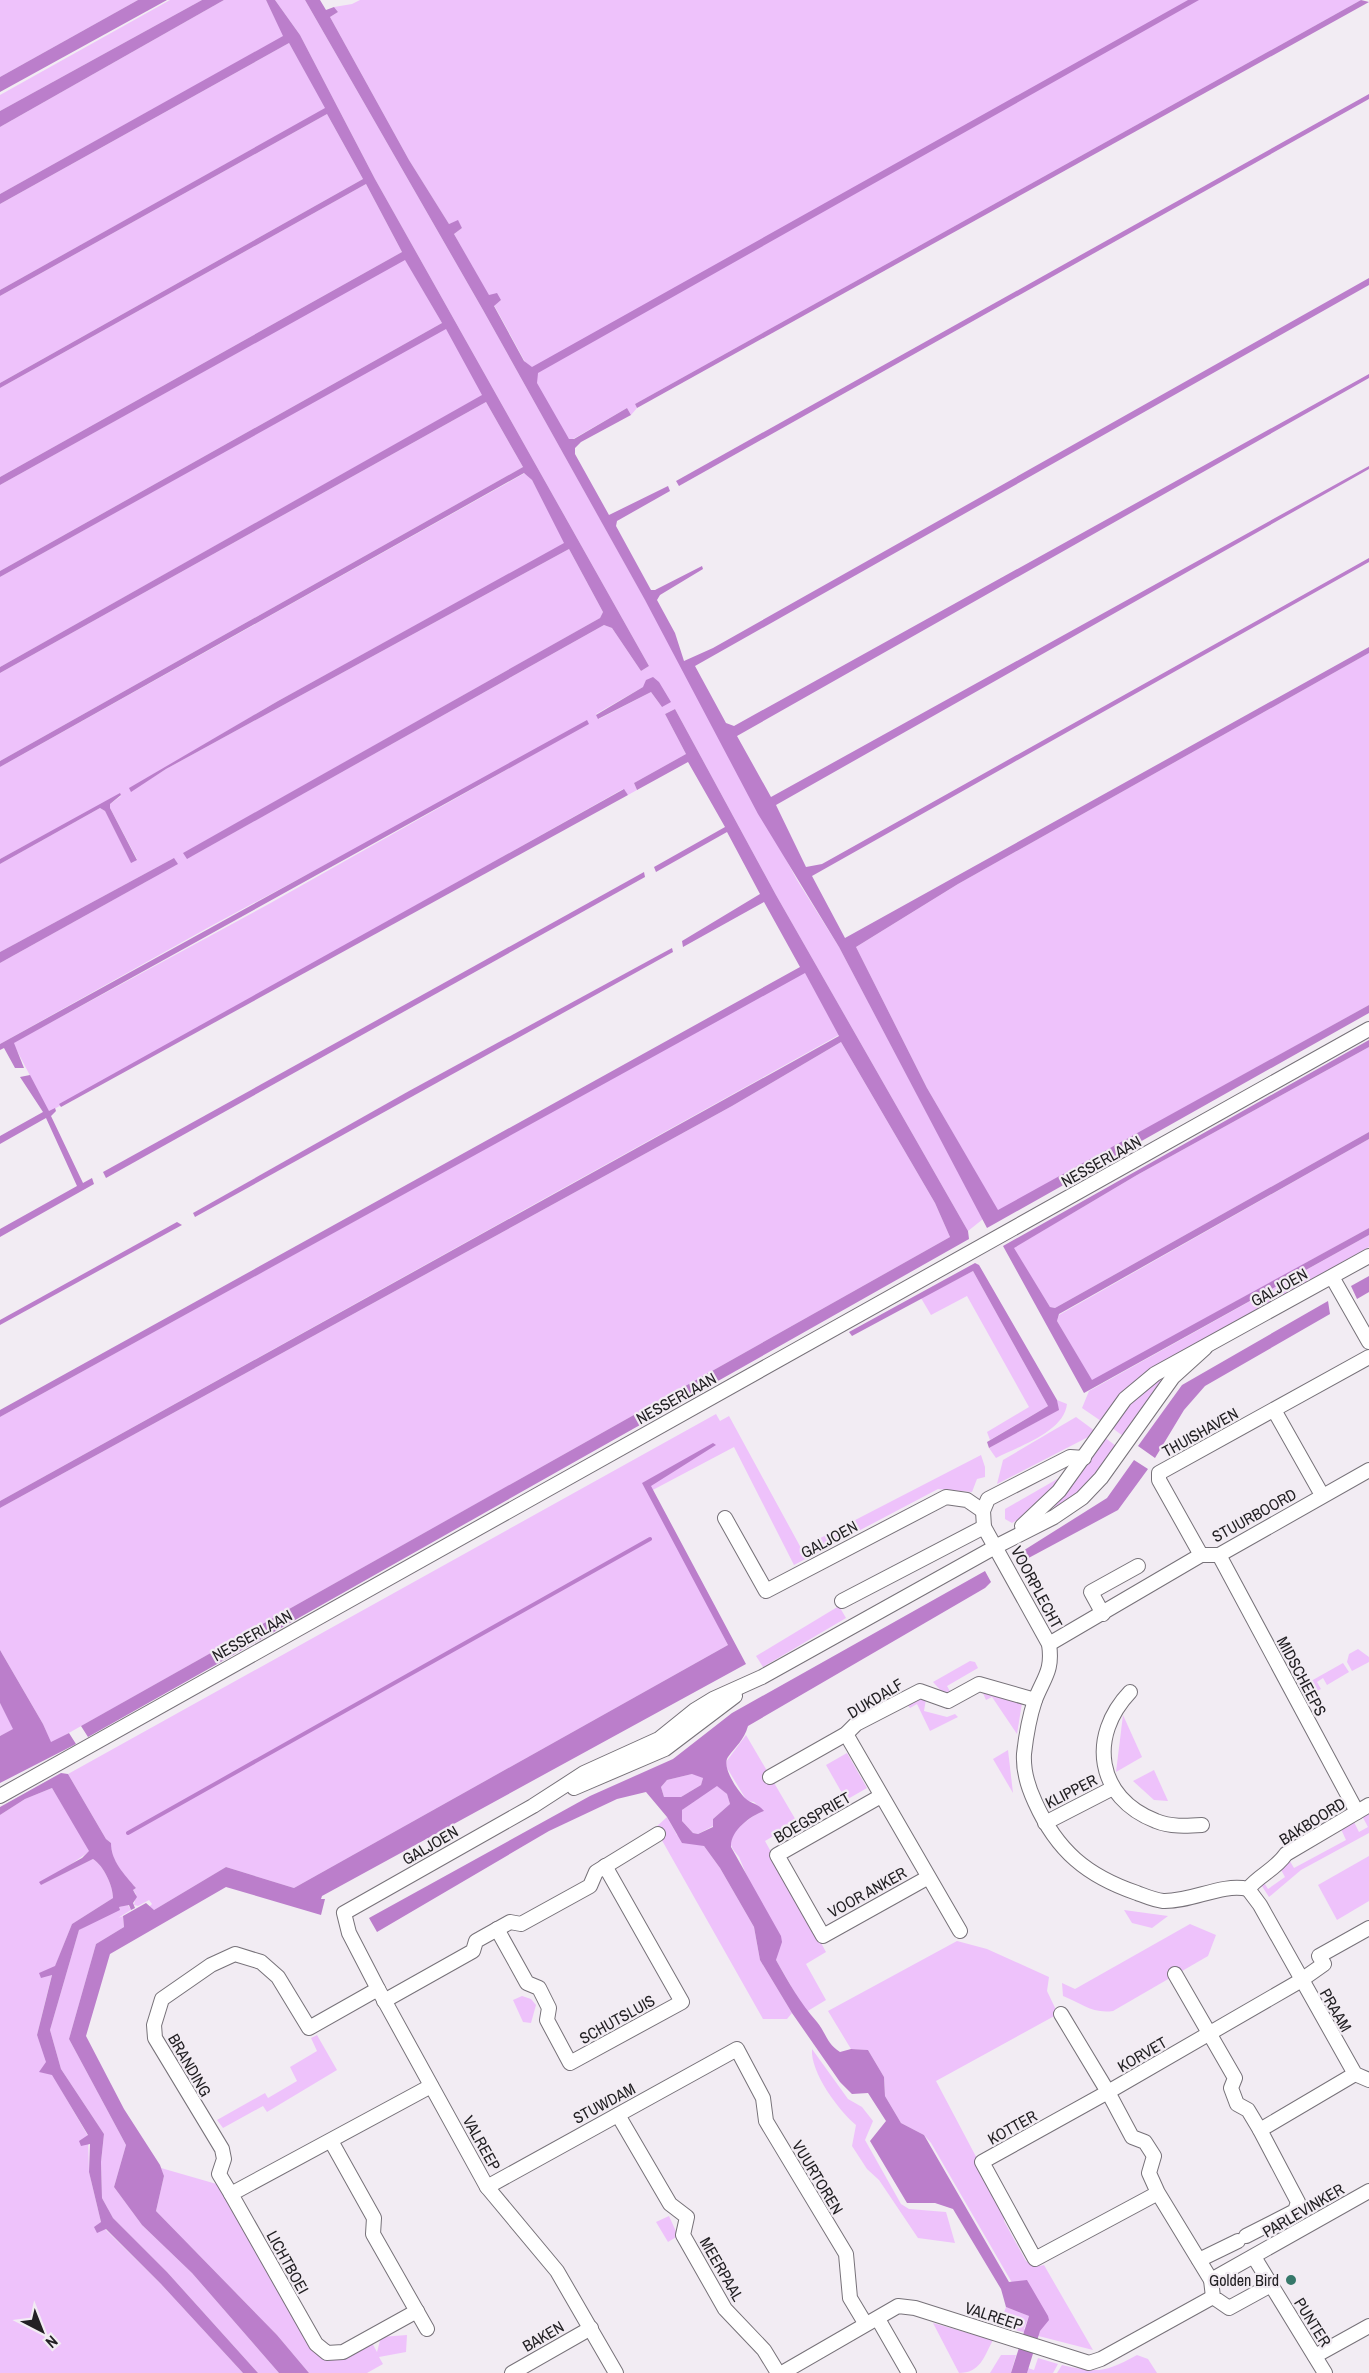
<svg xmlns="http://www.w3.org/2000/svg" width="1369" height="2373" viewBox="0 0 1369 2373" font-family="'Archivo Narrow',sans-serif">
	<style>
		.green { fill: #eec2fb; fill-rule: evenodd }
		.water { fill: #bb7ecb; fill-rule: evenodd }
		.lines { fill: none; stroke-linecap: round; stroke-linejoin: round }
		.stream { stroke: #bb7ecb; stroke-width: 4 }
		.street-casing { stroke: #777279; stroke-width: 16 }
		.street { stroke: #fff; stroke-width: 14 }
		.poi-dot { fill: #36786a; stroke: #f2ecf3; stroke-width: 2 }
		.labels { text-anchor: middle; stroke-width: 4.5; stroke-linejoin: round; paint-order: stroke }
		.street-label { font-size: 16px; fill: #232124; stroke: #f2ecf3 }
		.poi-label { font-size: 16px; fill: #232124; stroke: #f2ecf3; text-anchor: end }
	</style>
	<rect width="100%" height="100%" fill="#f2ecf3"/>
	<g class="green">
		<polygon points="0,0 138,0 0,77"/>
		<polygon points="170,0 202,0 0,111 0,95"/>
		<polygon points="224,0 266,0 284,36 0,194 0,127"/>
		<path d="M275 0H305L483 310 680 662 797 880 839 947 983 1219 968 1231 776 895 675 709 665 714 686 754 634 783 637 790 628 795 623 789 49 1112 13 1043 267 905 589 723 211 926 0 1044V963L149 880 174 858 0 952V864L100 808 105 811 131 862 137 859 110 808V804L121 796 120 794 0 859V767L525 473 532 480 565 543 278 701 130 788 131 791 166 769 569 549 603 612 600 618 184 853 192 856 604 625 612 628 641 671 649 666 375 179 300 35ZM659 682 662 707 651 692 599 719 596 714 643 687Z"/>
		<polygon points="360,0 1361,0 635,404 637,408 631,415 627,408 573,439 569,439 560,426 494,305 501,300 489,296 454,234 462,228 458,221 449,224 409,160 330,17 338,12 334,7 352,4"/>
		<polygon points="289,43 326,108 0,290 0,204"/>
		<polygon points="327,114 363,179 0,383 0,296"/>
		<polygon points="366,184 402,252 0,477 0,388"/>
		<polygon points="405,259 442,323 0,571 0,485"/>
		<polygon points="446,328 483,395 0,667 0,577"/>
		<polygon points="486,402 523,467 0,761 0,673"/>
		<polygon points="1369,653 1369,1005 998,1211 927,1088 856,947 958,884"/>
		<polygon points="805,972 839,1035 0,1501 0,1417"/>
		<polygon points="841,1042 935,1203 950,1237 51,1743 43,1724 0,1650 0,1508 732,1106"/>
		<polygon points="1369,1047 1369,1132 1055,1308 1050,1307 1013,1248 1137,1175"/>
		<polygon points="1369,1139 1369,1228 1092,1381 1057,1321 1059,1315"/>
		<polygon points="1369,1235 1369,1247 1135,1381 1118,1397 1101,1421 1082,1408 1089,1391"/>
		<polygon points="973,1271 1048,1406 990,1440 987,1432 1029,1407 967,1296 931,1315 921,1298"/>
		<polygon points="1166,1373 1123,1436 1111,1427 1129,1402"/>
		<path d="M1057 1400 1067 1404C1064 1432 1019 1446 996 1458L989 1448 1058 1410Z"/>
		<path d="M716 1414 720 1421 729 1416 801 1548 981 1455 985 1467V1477L977 1479 972 1492 938 1489 794 1565 734 1447 649 1492 728 1645 294 1888 226 1867 154 1910 148 1908 152 1904 149 1900 138 1906 134 1905 136 1894 133 1890 136 1888C124 1875 110 1860 111 1843L106 1839 68 1774Z"/>
		<polygon points="1076,1417 1095,1431 1092,1435 997,1484 1003,1460"/>
		<path d="M1104 1437 1116 1446C1095 1478 1086 1490 1052 1510Z"/>
		<path d="M1059 1478C1047 1498 1032 1511 1012 1523L1005 1519V1509Z"/>
		<polygon points="839,1606 846,1618 763,1667 756,1656"/>
		<polygon points="1358,1649 1369,1657 1369,1662 1352,1671 1347,1662 1349,1654"/>
		<polygon points="970,1661 975,1662 978,1668 947,1686 951,1693 945,1695 933,1682"/>
		<polygon points="1343,1663 1349,1672 1327,1685 1323,1678 1317,1682 1321,1689 1317,1691 1311,1681"/>
		<polygon points="982,1691 1022,1703 1017,1734 992,1697 986,1700"/>
		<polygon points="917,1697 926,1699 924,1711 947,1717 955,1714 958,1717 930,1731 917,1704 910,1708 906,1703"/>
		<polygon points="0,1703 14,1729 0,1736"/>
		<polygon points="1123,1715 1142,1757 1116,1772"/>
		<path d="M746 1735 797 1822 765 1841 826 1952 806 1964 826 2000 806 2012 776 1960 778 1951 739 1857C736 1853 732 1849 731 1845 728 1832 753 1815 763 1811L754 1802 747 1801 727 1768 726 1762Z"/>
		<polygon points="1008,1750 1013,1793 993,1759"/>
		<polygon points="847,1753 867,1788 846,1800 826,1765"/>
		<polygon points="1154,1770 1168,1801 1154,1800 1133,1781"/>
		<polygon points="692,1774 699,1774 703,1778 701,1785 681,1797 664,1797 661,1787 667,1780"/>
		<polygon points="717,1785 727,1794 730,1804 713,1819 713,1826 698,1834 693,1833 682,1821 682,1810"/>
		<path d="M52 1788 90 1851 41 1885 93 1859C104 1866 113 1886 113 1898L72 1924 52 1974 37 2035 52 2074 88 2136 89 2172 101 2222 97 2232 105 2229 161 2284 243 2373H0V1815L25 1799Z"/>
		<polygon points="1369,1810 1369,1833 1301,1870 1269,1897 1260,1883 1263,1881 1268,1889 1285,1877 1280,1868 1288,1858 1294,1868 1346,1840 1340,1827 1353,1820 1359,1832 1368,1827 1361,1814"/>
		<polygon points="667,1817 677,1835 704,1846 720,1868 754,1927 760,1960 792,2013 787,2019 763,2019 655,1828"/>
		<polygon points="1369,1856 1369,1901 1337,1920 1318,1885"/>
		<polygon points="128,1905 131,1910 118,1918 123,1916 124,1927 96,1944 69,2039 126,2145 114,2187 142,2225 192,2273 279,2373 258,2373 167,2272 113,2218 102,2198 101,2162 104,2134 61,2069 50,2030 79,1930 119,1907"/>
		<polygon points="1124,1910 1168,1916 1152,1928 1132,1923"/>
		<path d="M1190 1924 1216 1935 1208 1956 1113 2011C1092 2014 1081 2003 1063 1996L1062 1983 1075 1989Z"/>
		<polygon points="957,1941 987,1949 1049,1977 1047,1991 1058,2014 936,2081 982,2168 1004,2212 1004,2221 1026,2261 1039,2266 1044,2265 1093,2350 999,2326 1006,2307 1029,2316 1024,2329 1040,2331 931,2143 924,2135 901,2123 885,2096 884,2077 868,2050 851,2049 828,2011"/>
		<polygon points="522,1996 531,1999 536,2005 531,2023 523,2022 513,2000"/>
		<polygon points="317,2035 337,2070 267,2112 263,2106 223,2128 217,2120 265,2093 268,2098 297,2081 290,2067 317,2051 311,2038"/>
		<path d="M812 2049 848 2099 862 2107 873 2121 865 2140 901 2204 909 2209 946 2212 955 2243 918 2238 879 2180 867 2169 852 2146 856 2125C839 2111 810 2072 812 2049Z"/>
		<polygon points="161,2168 220,2185 318,2351 371,2341 377,2352 381,2337 407,2335 406,2352 379,2357 383,2364 367,2373 309,2373 277,2335 156,2211 164,2176"/>
		<polygon points="669,2216 678,2236 668,2242 656,2222"/>
		<path d="M933 2323 993 2340C984 2357 980 2373 959 2373Z"/>
		<polygon points="1001,2355 1016,2355 1011,2373 990,2373"/>
		<path d="M1137 2355 1148 2359 1157 2373H1057L1062 2365C1098 2373 1104 2373 1137 2355Z"/>
		<polygon points="1038,2358 1058,2364 1053,2373 1027,2373 1028,2368 1034,2370"/>
	</g>
	<g class="water">
		<polygon points="138,0 167,0 0,92 0,77"/>
		<polygon points="202,0 224,0 0,127 0,111"/>
		<polygon points="266,0 275,0 300,35 375,179 649,666 641,671 612,628 604,625 187,859 183,853 600,618 603,612 569,549 166,769 131,792 129,788 278,701 564,543 532,480 524,473 0,767 0,761 523,467 486,402 0,673 0,667 482,395 446,329 0,577 0,571 442,323 405,260 0,485 0,477 402,252 366,184 0,388 0,383 363,179 327,114 0,296 0,290 325,108 289,43 0,204 0,194 283,36"/>
		<polygon points="305,0 320,0 326,10 334,7 338,12 330,17 409,160 449,224 458,220 462,228 454,234 489,295 497,293 501,300 494,306 524,361 532,367 1188,0 1199,0 538,373 537,383 569,439 574,439 627,408 631,415 581,442 575,448 575,454 609,515 668,486 670,491 617,521 616,526 651,590 655,590 702,566 703,569 660,595 657,600 675,633 684,661 713,648 1369,278 1369,285 695,666 726,723 734,726 1369,374 1369,378 737,736 771,797 1369,466 1369,469 776,805 806,867 822,864 1369,558 1369,562 812,876 845,938 1369,647 1369,653 958,884 856,947 927,1088 998,1210 1369,1005 1369,1013 987,1228 839,947 758,814 645,600 483,310"/>
		<polygon points="1361,0 1369,2 637,408 635,404"/>
		<polygon points="1369,94 1369,99 679,486 676,481"/>
		<polygon points="653,677 659,682 671,702 662,707 651,692 598,719 596,715 643,687 646,680"/>
		<polygon points="675,709 776,895 968,1231 969,1239 88,1737 81,1726 950,1237 935,1203 841,1042 732,1106 0,1508 0,1501 839,1036 805,973 0,1417 0,1410 800,967 764,902 683,947 682,941 760,894 727,832 656,872 654,867 725,827 688,762 637,790 634,783 686,754 665,714"/>
		<polygon points="587,720 589,724 14,1043 24,1068 15,1068 4,1048 0,1050 0,1044"/>
		<polygon points="624,789 628,795 61,1107 59,1104"/>
		<polygon points="120,793 121,795 110,804 110,808 137,860 131,863 105,811 100,808 0,864 0,859"/>
		<polygon points="174,858 178,864 0,963 0,952"/>
		<polygon points="644,872 645,877 106,1178 103,1172"/>
		<polygon points="672,948 673,952 195,1217 193,1213 409,1091"/>
		<polygon points="1369,1040 1369,1047 1137,1175 1014,1248 1050,1307 1055,1308 1369,1132 1369,1139 1059,1314 1057,1321 1092,1380 1369,1228 1369,1235 1084,1393 1003,1246"/>
		<polygon points="30,1075 49,1111 55,1108 56,1111 51,1116 83,1183 92,1178 94,1184 0,1237 0,1229 77,1186 46,1118 0,1144 0,1136 43,1112 20,1077"/>
		<polygon points="177,1222 182,1225 0,1325 0,1320"/>
		<polygon points="975,1263 979,1265 1057,1400 1059,1410 989,1448 987,1442 1048,1406 973,1271 852,1336 849,1332"/>
		<polygon points="1369,1276 1369,1292 1357,1299 1351,1286"/>
		<polygon points="1328,1301 1330,1314 1205,1386 1184,1410 1155,1458 1138,1446 1182,1385"/>
		<polygon points="713,1443 716,1445 651,1486 746,1664 322,1896 321,1899 325,1899 321,1915 226,1887 110,1954 86,2036 124,2109 160,2165 164,2176 156,2211 277,2335 309,2373 279,2373 192,2273 142,2225 114,2187 126,2145 69,2039 96,1944 124,1927 123,1916 146,1903 154,1910 226,1867 294,1888 728,1645 642,1483"/>
		<polygon points="1134,1460 1148,1469 1118,1510 1023,1561 1018,1554 1107,1498"/>
		<path d="M985 1571 991 1582 985 1588 748 1726C744 1740 736 1746 728 1757 721 1767 738 1791 745 1798 751 1804 758 1803 764 1811 750 1816 730 1831 731 1847L781 1936 782 1942 776 1960C789 1983 800 2003 817 2022 826 2033 827 2044 840 2052L851 2049 868 2050 884 2077 885 2096 901 2123 924 2135 1009 2282 1027 2280 1048 2316 1049 2320 1040 2331 1027 2373H1011L1029 2316 1006 2307 1001 2289 953 2209 935 2203H907L870 2141 886 2121 868 2093 852 2094 840 2082 792 2013 760 1960 754 1927 720 1868 704 1846 682 1843 667 1817 646 1792 617 1799 549 1831 377 1932 369 1918 590 1796 673 1759 732 1713ZM692 1774 703 1778 701 1785 681 1797H664L661 1787 667 1780ZM717 1786 727 1794 730 1804 713 1819V1827L698 1834 693 1833 682 1821V1810Z"/>
		<polygon points="0,1650 43,1724 51,1742 69,1733 76,1744 0,1783 0,1736 13,1729 0,1703"/>
		<path d="M61 1773 68 1774 106 1839 111 1843C111 1861 124 1874 136 1888L133 1890 137 1897 133 1903 135 1908 131 1910 129 1905 119 1907 120 1910 79 1930 50 2030 61 2069 104 2134 101 2162 102 2198 113 2218 167 2272 258 2373H243L161 2284 106 2229 97 2233 94 2227 101 2222 89 2172 90 2144 81 2146 79 2141 88 2135 52 2075 39 2072 46 2062 37 2035 52 1975 41 1978 39 1973 55 1966 72 1924 113 1898C113 1886 104 1866 93 1859L41 1885 39 1882 82 1858 89 1851 52 1788 25 1799 0 1815V1807Z"/>
	</g>
	<g class="lines">
		<polyline class="stream" points="128,1833 650,1539"/>
		<g class="street-casing">
			<g id="street">
				<polyline points="1332,1277 1369,1342"/>
				<polyline points="1274,1410 1322,1495"/>
				<path d="M1084 1458 1070 1457 988 1499 983 1511 984 1527 1049 1644C1053 1671 1044 1677 1035 1700 1029 1718 1026 1736 1024 1754 1023 1771 1028 1787 1035 1802 1057 1851 1087 1876 1137 1893 1145 1896 1154 1900 1163 1901 1192 1902 1221 1883 1248 1889"/>
				<polyline points="725,1518 766,1591 946,1497 967,1500 983,1511"/>
				<polyline points="1022,1526 1059,1491 1125,1399 1155,1374 1369,1256"/>
				<polyline points="1201,1555 1159,1480 1159,1473 1369,1357"/>
				<polyline points="1219,1555 1357,1812"/>
				<polyline points="842,1601 984,1527"/>
				<polyline points="1103,1614 1091,1592 1138,1566"/>
				<polyline points="1049,1644 1201,1555 1219,1555 1369,1470"/>
				<path d="M1130 1692C1088 1736 1096 1798 1156 1821 1170 1827 1187 1826 1202 1825"/>
				<polyline points="846,1734 960,1931"/>
				<polyline points="770,1777 846,1734 856,1724 920,1691 948,1701 979,1684 1035,1700"/>
				<polyline points="574,1788 665,1749 735,1696"/>
				<polyline points="0,1796 1369,1029"/>
				<polyline points="881,1796 777,1855 823,1936 927,1878"/>
				<polyline points="1045,1823 1113,1788"/>
				<polyline points="1248,1889 1260,1905 1355,2074 1369,2080"/>
				<path d="M1248 1889C1259 1875 1275 1870 1286 1854L1369 1805"/>
				<polyline points="497,1929 527,1983 539,1988 549,2008 547,2020 570,2063 682,2002 605,1866"/>
				<polyline points="1175,1974 1235,2078 1231,2088 1237,2104 1248,2110 1260,2130"/>
				<polyline points="384,2001 473,1951 476,1941 510,1922 521,1924 590,1886 596,1872 658,1834"/>
				<polyline points="1061,2014 1108,2092 1300,1981 1324,1964 1319,1956 1369,1928"/>
				<polyline points="618,2115 670,2204 687,2217 683,2235 725,2309 764,2350 778,2373"/>
				<polyline points="331,2141 374,2218 373,2234 427,2329"/>
				<polyline points="487,2187 737,2049 763,2098 766,2121 846,2254 850,2298 865,2323"/>
				<polyline points="1158,2193 1149,2173 1154,2156 1145,2142 1132,2137 1108,2092 982,2162 1035,2259 1158,2193 1211,2280 1213,2297 1229,2308 1271,2285"/>
				<polyline points="231,2194 219,2174 224,2159 222,2149 155,2038 154,2025 162,1999 211,1965 235,1954 261,1962 278,1977 309,2028 378,1989"/>
				<polyline points="1246,2236 1295,2211 1298,2202 1260,2130 1355,2074"/>
				<polyline points="1254,2257 1325,2373"/>
				<polyline points="1199,2260 1238,2241"/>
				<polyline points="1211,2280 1369,2191"/>
				<polyline points="417,2311 343,2352 327,2353 316,2344 231,2194 431,2086"/>
				<polyline points="878,2319 909,2373"/>
				<polyline points="1315,2356 1369,2326"/>
				<polyline points="512,2373 591,2328"/>
				<polyline points="616,2373 557,2271 487,2187 378,1989 349,1933 344,1913 533,1806 584,1773 659,1739 695,1710 713,1699 762,1677 997,1546 1054,1517 1082,1498 1101,1478 1173,1377 1205,1348"/>
				<polyline points="782,2373 898,2306 915,2308 1089,2363 1101,2359 1213,2297"/>
			</g>
		</g>
		<use href="#street" class="street"/>
	</g>
	<circle class="poi-dot" cx="1291" cy="2280" r="6"/>
	<g class="labels">
		<g class="street-label">
			<text transform="translate(1101 1161) rotate(-29)" y="6">NESSERLAAN</text>
			<text transform="translate(1279 1287) rotate(-29)" y="6">GALJOEN</text>
			<text transform="translate(676 1398) rotate(-29)" y="6">NESSERLAAN</text>
			<text transform="translate(1200 1432) rotate(-29)" y="6">THUISHAVEN</text>
			<text transform="translate(1254 1515) rotate(-29)" y="6">STUURBOORD</text>
			<text transform="translate(829 1539) rotate(-28)" y="6">GALJOEN</text>
			<text transform="translate(1037 1587) rotate(62)" y="6">VOORPLECHT</text>
			<text transform="translate(252 1635) rotate(-29)" y="6">NESSERLAAN</text>
			<text transform="translate(1302 1676) rotate(62)" y="6">MIDSCHEEPS</text>
			<text transform="translate(875 1698) rotate(-31)" y="6">DUKDALF</text>
			<text transform="translate(1071 1791) rotate(-27)" y="6">KLIPPER</text>
			<text transform="translate(812 1817) rotate(-30)" y="6">BOEGSPRIET</text>
			<text transform="translate(1312 1821) rotate(-32)" y="6">BAKBOORD</text>
			<text transform="translate(430 1845) rotate(-30)" y="6">GALJOEN</text>
			<text transform="translate(867 1892) rotate(-29)" y="6">VOOR ANKER</text>
			<text transform="translate(1336 2010) rotate(60)" y="6">PRAAM</text>
			<text transform="translate(617 2019) rotate(-29)" y="6">SCHUTSLUIS</text>
			<text transform="translate(1142 2054) rotate(-30)" y="6">KORVET</text>
			<text transform="translate(190 2065) rotate(60)" y="6">BRANDING</text>
			<text transform="translate(604 2103) rotate(-28)" y="6">STUWDAM</text>
			<text transform="translate(1012 2127) rotate(-29)" y="6">KOTTER</text>
			<text transform="translate(482 2143) rotate(61)" y="6">VALREEP</text>
			<text transform="translate(818 2177) rotate(59)" y="6">VUURTOREN</text>
			<text transform="translate(1303 2210) rotate(-30)" y="6">PARLEVINKER</text>
			<text transform="translate(288 2262) rotate(61)" y="6">LICHTBOEI</text>
			<text transform="translate(722 2269) rotate(60)" y="6">MEERPAAL</text>
			<text transform="translate(994 2316) rotate(18)" y="6">VALREEP</text>
			<text transform="translate(1313 2322) rotate(58)" y="6">PUNTER</text>
			<text transform="translate(543 2336) rotate(-30)" y="6">BAKEN</text>
		</g>
		<g class="poi-label">
			<text x="1279" y="2286">Golden Bird</text>
		</g>
	</g>
	<g transform="translate(42 2331) rotate(138)" stroke="#f2ecf3" stroke-width="4.5" paint-order="stroke">
	<path d="M0-4.5L10 22L0 15L-10 22Z" fill="#232124"/>
	<text y="-9" font-size="16" font-weight="bold" text-anchor="middle" fill="#232124">N</text>
	</g>
</svg>
